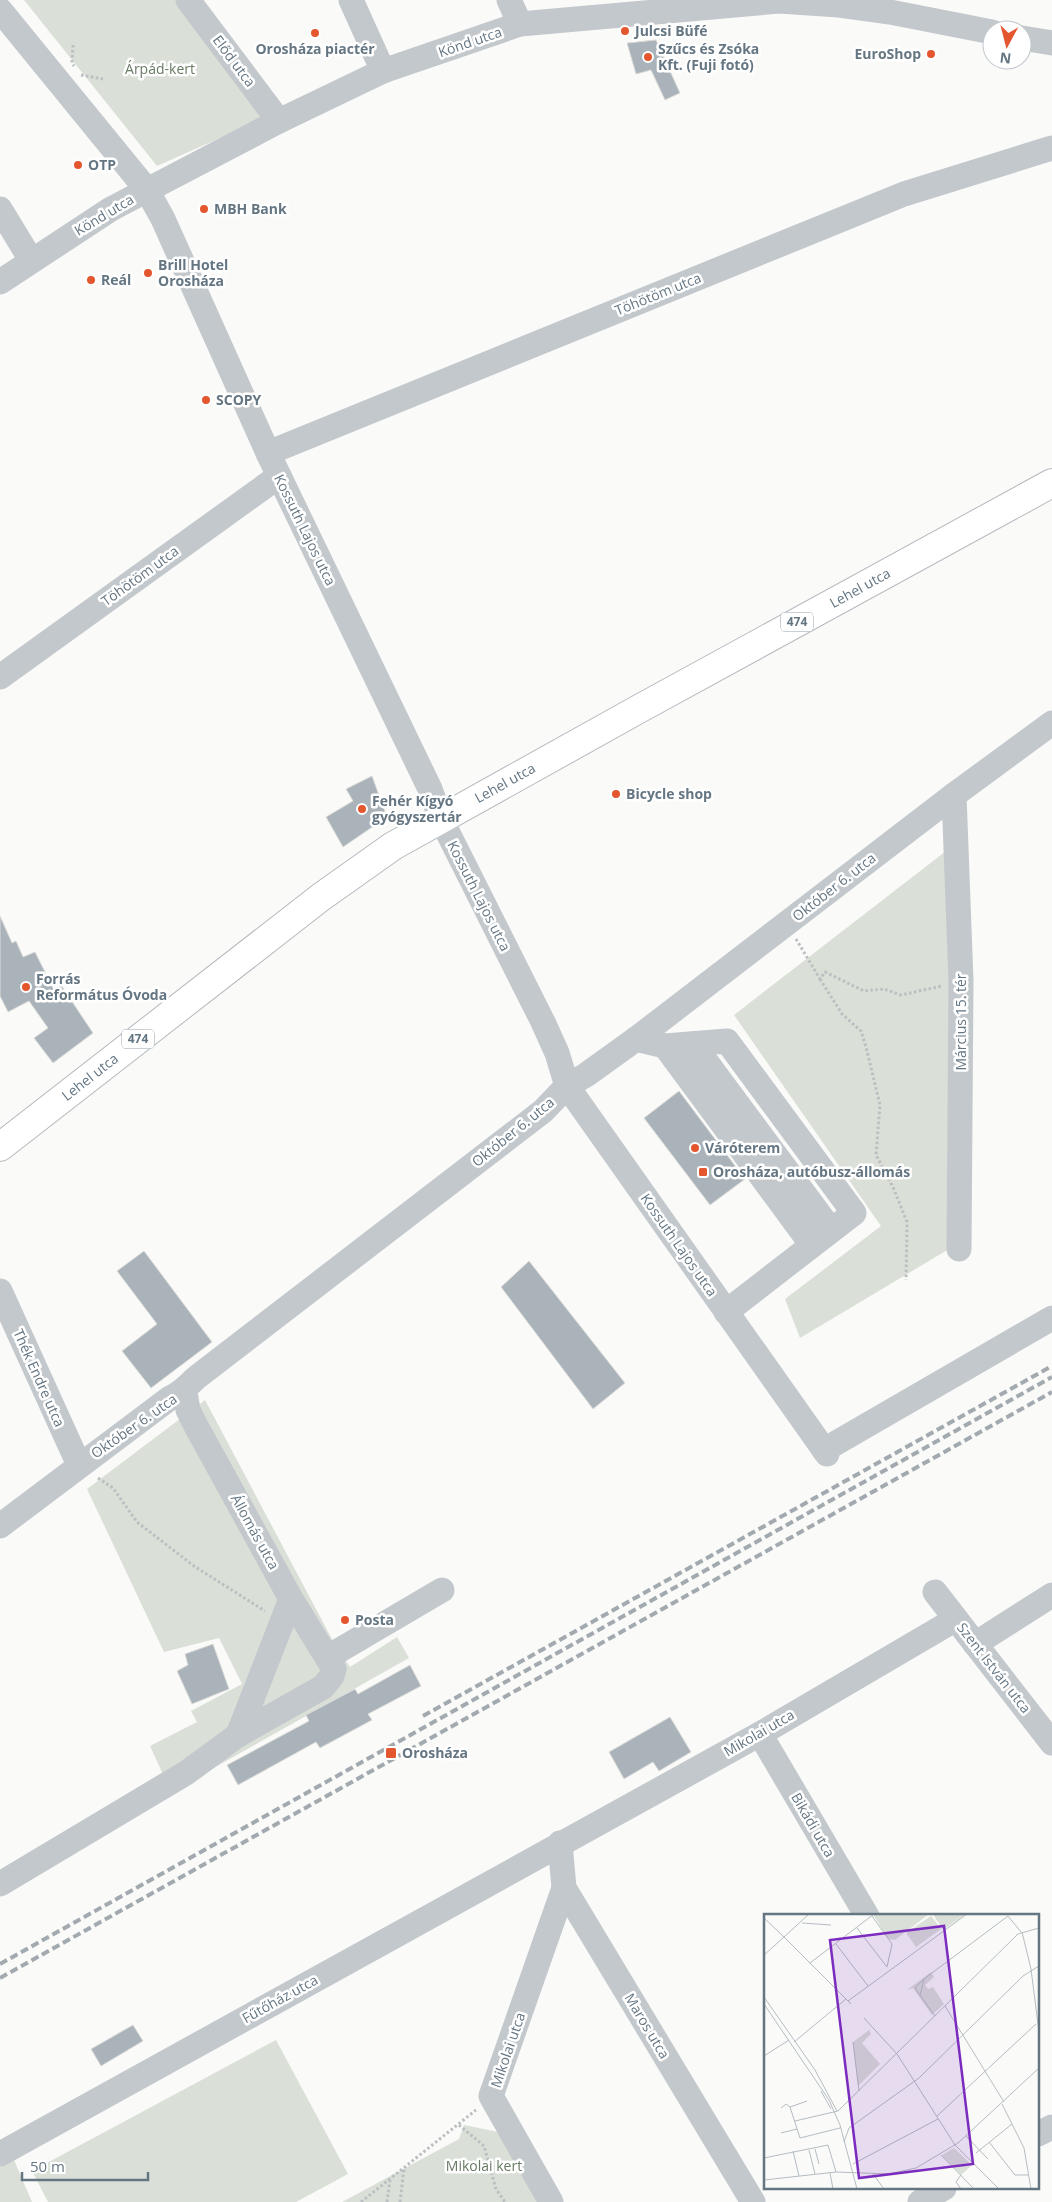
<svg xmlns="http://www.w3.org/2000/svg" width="1052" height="2202" viewBox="0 0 1052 2202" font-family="'Open Sans',sans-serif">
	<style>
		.green { fill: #dadfd7 }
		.building { fill: #aab3b9; stroke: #dcdcda }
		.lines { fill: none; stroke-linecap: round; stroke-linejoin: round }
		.major-casing { stroke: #b5babe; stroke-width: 30 }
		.path { stroke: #bbbfc2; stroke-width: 3; stroke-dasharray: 2.5 2.5; stroke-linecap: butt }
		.minor { stroke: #c3c8cc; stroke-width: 25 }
		.major { stroke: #fff; stroke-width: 28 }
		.rail { stroke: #a2aab0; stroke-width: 4; stroke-dasharray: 8 4; stroke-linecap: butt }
		.poi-dot { fill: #e4572e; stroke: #fff; stroke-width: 2 }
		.labels { text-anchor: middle; stroke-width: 5; stroke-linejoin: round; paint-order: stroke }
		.shield { fill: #fff; stroke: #939fa8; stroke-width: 1 }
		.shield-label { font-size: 12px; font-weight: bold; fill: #657683 }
		.poi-label { font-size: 14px; font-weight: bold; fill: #657683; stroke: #fff; text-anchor: start }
		.street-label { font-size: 14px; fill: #657683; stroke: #fff }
		.park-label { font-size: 14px; fill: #687a64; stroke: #fff }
		.inset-road { fill: none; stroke: #b5bdc2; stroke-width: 1 }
		.view { fill: #7b2cbf; fill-opacity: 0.15; stroke: #7b2cbf; stroke-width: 2.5 }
		.inset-edge { fill: none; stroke: #657683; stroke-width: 2.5 }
	</style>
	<rect width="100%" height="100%" fill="#fafaf8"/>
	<g class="green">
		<polygon points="24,0 188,0 274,114 157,166"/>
		<polygon points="959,841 954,1246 800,1338 785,1299 881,1226 734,1015"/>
		<polygon points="205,1400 334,1643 350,1667 397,1637 409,1658 171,1792 150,1746 197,1722 191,1711 242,1684 219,1638 164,1652 87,1489"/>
		<polygon points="276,2040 348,2174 296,2202 48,2202 32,2171"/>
		<polygon points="464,2125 527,2138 562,2202 342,2202 459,2139"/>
		<polygon points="14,2160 32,2202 0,2202 0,2167"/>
	</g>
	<g class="building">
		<polygon points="656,40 680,93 665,100 651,70 636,74 627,43"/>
		<polygon points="372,776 387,817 343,847 326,817 353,801 346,789"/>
		<polygon points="0,916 12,943 16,941 23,957 35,952 54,990 61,985 93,1033 53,1063 34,1038 48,1028 29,1001 8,1012 0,996"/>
		<polygon points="679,1091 745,1179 710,1205 644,1118"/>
		<polygon points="144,1251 212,1342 151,1388 122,1351 157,1324 117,1271"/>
		<polygon points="529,1261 625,1383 593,1409 501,1287"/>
		<polygon points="213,1644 229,1689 192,1704 177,1671 188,1665 185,1654"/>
		<polygon points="410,1665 421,1686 368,1714 372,1720 320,1748 316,1742 238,1785 227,1765 309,1721 306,1715 355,1689 358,1694"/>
		<polygon points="670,1717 691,1752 659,1771 653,1762 624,1779 609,1752"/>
		<polygon points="133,2025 143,2041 101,2066 91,2049"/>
	</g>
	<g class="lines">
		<g class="major-casing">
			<polyline id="major" points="0,1147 321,897 393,846 637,710 1052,483"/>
		</g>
		<g class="path">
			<polyline points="73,45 72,63 74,66"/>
			<polyline points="81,75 103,79"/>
			<polyline points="796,939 820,979 825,972 864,991 884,989 901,995 942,986"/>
			<polyline points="820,979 842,1014 861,1031 866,1047 880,1105 876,1155 893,1187 907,1222 906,1280"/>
			<polyline points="98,1478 113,1488 137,1522 194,1566 265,1611"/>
			<polyline points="459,2125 484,2146 496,2189 505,2202"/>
			<polyline points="361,2202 476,2110"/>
			<polyline points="387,2202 390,2180"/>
			<polyline points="400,2202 404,2169"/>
		</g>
		<g class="minor">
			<polyline points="188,0 279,121"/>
			<polyline points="351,0 383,71"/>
			<polyline points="509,0 520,24"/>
			<polyline points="0,10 147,190 163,219 268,453 430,789 441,819 543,1022 557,1053 567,1086 827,1454"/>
			<polyline points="1022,38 1052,43"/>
			<polyline points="0,209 31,260"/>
			<polyline points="0,282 111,209 279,121 383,71 520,24 779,1 839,5 890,12 992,32"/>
			<polyline points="268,453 904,194 1052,148"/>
			<polyline points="0,677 279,476"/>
			<polyline points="954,795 961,981 959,1249"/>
			<polyline points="636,1039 665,1046 727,1041 854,1213 726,1312"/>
			<polyline points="693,1044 831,1230"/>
			<polyline points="665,1046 812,1245"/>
			<polyline points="0,1291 79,1465"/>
			<polyline points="185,1392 188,1410 196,1426 291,1599 334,1669 332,1676 323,1687 238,1735 291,1599"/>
			<polyline points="824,1450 1052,1318"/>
			<path d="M0 1526 170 1398C184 1392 189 1383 201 1374L543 1111 567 1086 586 1075 636 1039 954 795 1052 723"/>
			<polyline points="935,1592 1052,1743"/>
			<polyline points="975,1644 1052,1595"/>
			<polyline points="328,1657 442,1590"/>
			<polyline points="760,1734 867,1916"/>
			<polyline points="560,1843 564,1888 753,2202"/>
			<polyline points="0,1884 186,1773 238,1735"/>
			<polyline points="1038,2134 1052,2127"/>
			<polyline points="0,2154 760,1734 956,1619"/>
			<polyline points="551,2202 491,2096 564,1888"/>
			<polyline points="920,2202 944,2188"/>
		</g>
		<use href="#major" class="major"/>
		<g class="rail">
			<polyline points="423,1716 1052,1366"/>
			<polyline points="0,1964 1052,1377"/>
			<polyline points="0,1978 1052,1392"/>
		</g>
	</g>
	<g class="poi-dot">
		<circle cx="625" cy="31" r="5"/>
		<circle cx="315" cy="33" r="5"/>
		<circle cx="931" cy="54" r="5"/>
		<circle cx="648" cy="57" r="5"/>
		<circle cx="78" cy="165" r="5"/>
		<circle cx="204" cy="209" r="5"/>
		<circle cx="148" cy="273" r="5"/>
		<circle cx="91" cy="280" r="5"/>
		<circle cx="206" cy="400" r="5"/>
		<circle cx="616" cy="794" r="5"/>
		<circle cx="362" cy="809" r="5"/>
		<circle cx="26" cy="987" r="5"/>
		<circle cx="695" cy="1148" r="5"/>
		<rect x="698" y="1167" width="10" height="10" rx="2.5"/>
		<circle cx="345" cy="1620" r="5"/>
		<rect x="385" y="1747" width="12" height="12" rx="2.5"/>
	</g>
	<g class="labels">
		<g class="shield">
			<rect x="781" y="612.5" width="32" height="19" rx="4"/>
			<rect x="122" y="1029.5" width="32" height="19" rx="4"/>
		</g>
		<g class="shield-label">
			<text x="797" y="626">474</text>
			<text x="138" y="1043">474</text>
		</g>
		<g class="poi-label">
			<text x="635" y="36">Julcsi Büfé</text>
			<text x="315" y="54" text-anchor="middle">Orosháza piactér</text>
			<text x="658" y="54">Szűcs és Zsóka<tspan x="658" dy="16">Kft. (Fuji fotó)</tspan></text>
			<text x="921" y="59" text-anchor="end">EuroShop</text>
			<text x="88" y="170">OTP</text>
			<text x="214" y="214">MBH Bank</text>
			<text x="158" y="270">Brill Hotel<tspan x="158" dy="16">Orosháza</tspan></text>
			<text x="101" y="285">Reál</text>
			<text x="216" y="405">SCOPY</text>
			<text x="626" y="799">Bicycle shop</text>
			<text x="372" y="806">Fehér Kígyó<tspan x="372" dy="16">gyógyszertár</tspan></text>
			<text x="36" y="984">Forrás<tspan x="36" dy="16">Református Óvoda</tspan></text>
			<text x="705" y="1153">Váróterem</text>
			<text x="713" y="1177">Orosháza, autóbusz-állomás</text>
			<text x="355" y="1625">Posta</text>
			<text x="402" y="1758">Orosháza</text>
		</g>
		<g class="street-label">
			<text transform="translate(470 42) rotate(-19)" y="5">Könd utca</text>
			<text transform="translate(234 61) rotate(53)" y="5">Előd utca</text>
			<text transform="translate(104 215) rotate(-31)" y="5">Könd utca</text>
			<text transform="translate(658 294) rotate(-22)" y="5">Töhötöm utca</text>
			<text transform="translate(305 530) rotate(64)" y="5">Kossuth Lajos utca</text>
			<text transform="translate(140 576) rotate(-36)" y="5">Töhötöm utca</text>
			<text transform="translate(860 588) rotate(-29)" y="5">Lehel utca</text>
			<text transform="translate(505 783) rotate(-29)" y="5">Lehel utca</text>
			<text transform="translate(834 887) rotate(-38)" y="5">Október 6. utca</text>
			<text transform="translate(479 896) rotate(63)" y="5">Kossuth Lajos utca</text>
			<text transform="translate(961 1022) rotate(-90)" y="5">Március 15. tér</text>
			<text transform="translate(90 1077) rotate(-38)" y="5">Lehel utca</text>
			<text transform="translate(513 1132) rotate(-39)" y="5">Október 6. utca</text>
			<text transform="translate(679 1245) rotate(55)" y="5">Kossuth Lajos utca</text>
			<text transform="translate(39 1378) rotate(66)" y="5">Thék Endre utca</text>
			<text transform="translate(134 1426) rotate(-35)" y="5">Október 6. utca</text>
			<text transform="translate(255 1532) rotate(61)" y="5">Állomás utca</text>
			<text transform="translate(994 1668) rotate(52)" y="5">Szent István utca</text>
			<text transform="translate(759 1733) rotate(-30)" y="5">Mikolai utca</text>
			<text transform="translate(813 1825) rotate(60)" y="5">Bikádi utca</text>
			<text transform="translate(280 1999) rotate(-29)" y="5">Fűtőház utca</text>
			<text transform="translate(647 2026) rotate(59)" y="5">Maros utca</text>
			<text transform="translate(508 2050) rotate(-71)" y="5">Mikolai utca</text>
		</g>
		<g class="park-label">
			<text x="160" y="74">Árpád-kert</text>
			<text x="484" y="2171">Mikolai kert</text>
		</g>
	</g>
	<g transform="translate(764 1914)">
		<rect width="275" height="275" fill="#fafaf8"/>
		<path d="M109 0H165L131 26 124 25ZM169 0H202L179 16ZM167 2 177 15 152 33 142 19ZM167 58 170 63 161 71 164 75 169 73 180 90 168 101 149 74 143 76ZM105 116 107 120 98 129 116 150 94 172 89 128ZM190 234 208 251 197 261 178 241Z" fill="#dadfd7"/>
		<path class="inset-road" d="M45 0 20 23 87 90M108 2 128 30 123 53M0 4 20 23 0 41M38 9 67 11M93 14 123 53M258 18 267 55 275 118M72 30 104 72M46 49 110 0M160 65 244 2 257 18M156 81 160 65 151 74 171 102M0 83 51 156 73 197M84 87 203 0M0 90 65 186 76 211 93 275M181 92 240 188M100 104 133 140 191 231 235 275M30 128 82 85M89 128 95 177M0 142 25 126M57 177 67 195M238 190 260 234 267 275M26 193 43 187M17 194 22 190 26 193 36 224 76 214M173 202 272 110M31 207 74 197 254 20 275 14M17 219 33 215M202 222 224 245M80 228 85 214 155 164 259 62 275 52M225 228 251 261H264M51 235 55 250M45 236 51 260M29 237 35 262M212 239 248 210M177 241 210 275M0 244 64 231 72 258M89 250 174 205M66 259 69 275M109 260 120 275M197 261 192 268 197 275M0 266 72 258 125 260 152 254 194 229 275 154"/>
		<path class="view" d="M180 12 209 250 95 264 66 26Z"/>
		<rect width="275" height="275" class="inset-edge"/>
	</g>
	<g transform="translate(1007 45) rotate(187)"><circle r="24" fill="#ffffff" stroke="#c1c8cd"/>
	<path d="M0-4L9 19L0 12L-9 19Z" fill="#e4572e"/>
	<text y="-8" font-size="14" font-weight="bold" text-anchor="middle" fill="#657683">N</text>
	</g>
	<path d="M22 2172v8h126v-8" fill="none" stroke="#657683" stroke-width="2.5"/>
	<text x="30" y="2172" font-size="15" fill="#657683" stroke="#ffffff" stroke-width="4" paint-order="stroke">50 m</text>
</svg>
